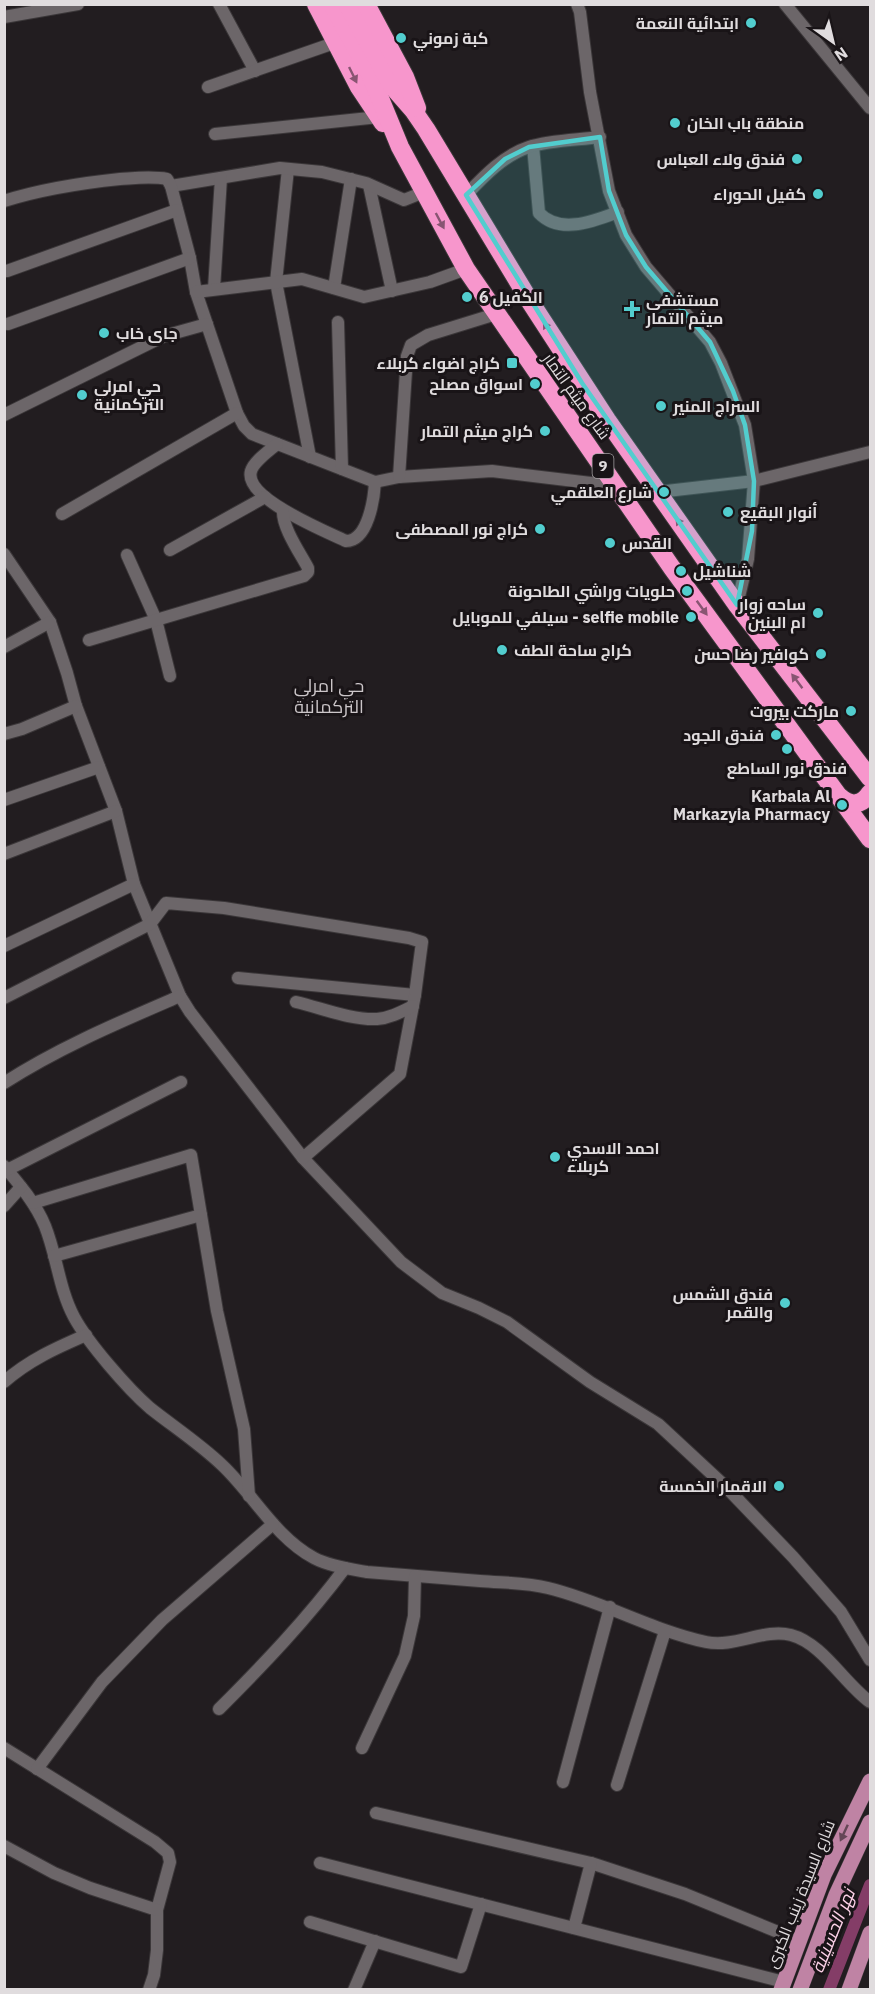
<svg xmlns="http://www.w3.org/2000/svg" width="875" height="1994" viewBox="0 0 875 1994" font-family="'IBM Plex Sans',Cairo,sans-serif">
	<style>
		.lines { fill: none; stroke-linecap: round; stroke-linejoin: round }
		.canal { stroke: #843d67; stroke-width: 12 }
		.minor-casing { stroke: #3b3739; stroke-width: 14 }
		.major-casing { stroke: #3b3739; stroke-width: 16 }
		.highway-casing { stroke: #3b3739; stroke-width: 20 }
		.minor { stroke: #6c6669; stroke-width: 12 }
		.major { stroke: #bf83a4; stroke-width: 15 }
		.highway { stroke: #f796cc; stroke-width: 18 }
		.oneway { fill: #885572 }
		.oneway2 { fill: #644656 }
		.marked { fill: #52cdce; fill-opacity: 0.2; stroke: #52cdce; stroke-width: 4.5; stroke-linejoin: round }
		.poi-dot { fill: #52cdce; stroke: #191417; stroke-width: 2 }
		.labels { text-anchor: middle; stroke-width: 6; stroke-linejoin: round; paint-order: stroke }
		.shield { fill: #191417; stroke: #a4a0a2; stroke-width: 1.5 }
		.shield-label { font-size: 15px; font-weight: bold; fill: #e0dcde }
		.poi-label { font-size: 16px; font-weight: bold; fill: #e0dcde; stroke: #191417; text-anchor: end }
		.street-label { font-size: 16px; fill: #e0dcde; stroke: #191417 }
		.neighbourhood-label { font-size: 18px; fill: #ccc6c9; stroke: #191417 }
		.water-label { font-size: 18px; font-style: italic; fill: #fdd2e8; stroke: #191417 }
	</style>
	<rect width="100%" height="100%" fill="#221d20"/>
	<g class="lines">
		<polyline class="canal" points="829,1990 870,1885"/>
		<g class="minor-casing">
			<g id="minor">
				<polyline points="219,4 255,71"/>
				<polyline points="577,4 580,12 590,92 609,191 626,235 646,267 710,342 721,363 745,425 754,481 748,559 737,605"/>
				<polyline points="785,4 870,108"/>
				<polyline points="4,17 78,4"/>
				<polyline points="208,87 337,42"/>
				<polyline points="215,134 379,117"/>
				<path d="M533 146 539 213C560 235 594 221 618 212"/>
				<polyline points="288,169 276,282 310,457"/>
				<polyline points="369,185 392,291"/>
				<polyline points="171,186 280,168 322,172 366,183 404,200 424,192"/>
				<path d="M466 195C484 176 504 155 529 147 550 140 578 140 600 137"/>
				<path d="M4 201C42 189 81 183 120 179 136 178 152 176 167 179L171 186 190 258 196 292 237 413 244 426 252 434 375 482 399 477 492 471 616 486"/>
				<polyline points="7,271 177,210"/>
				<polyline points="334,288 351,179"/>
				<polyline points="214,289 221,178"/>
				<polyline points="196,292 302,279 364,297 430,282 466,269"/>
				<polyline points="338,322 342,469"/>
				<polyline points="8,324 190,258"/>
				<polyline points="4,415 164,336 207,324"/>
				<path d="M277 444C269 451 254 461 251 471 243 498 327 532 346 541 368 541 374 499 375 482"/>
				<polyline points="399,477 407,356 411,345 428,335 496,314"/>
				<polyline points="658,492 754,481 870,452"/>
				<polyline points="62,514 237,413"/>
				<polyline points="170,550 265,497"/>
				<polyline points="4,554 50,622 67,673 76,706 116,811 134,884 180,996 190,1012 303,1158 401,1262 442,1293 479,1308 507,1322 590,1382 658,1424 727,1488 793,1557 841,1612 870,1660"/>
				<polyline points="127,555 156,620 170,676"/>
				<path d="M89 640 304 576 308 572V568C300 553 282 527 283 511"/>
				<polyline points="4,647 50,622"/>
				<polyline points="4,734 22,729 76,706"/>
				<polyline points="4,800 99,767"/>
				<polyline points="4,854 116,811"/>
				<polyline points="4,946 134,884"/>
				<polyline points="238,978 415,995"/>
				<polyline points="4,998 150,924 166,903 224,908 409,938 422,942 415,995 400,1074 303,1158"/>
				<path d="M296 1002C322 1008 350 1020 377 1019 390 1018 401 1012 413 1006"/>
				<path d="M4 1083C60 1047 120 1022 180 996"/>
				<path d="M4 1166C20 1185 36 1204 45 1226 57 1256 59 1289 74 1317 88 1343 128 1389 150 1408 174 1427 200 1444 222 1465 253 1494 275 1537 314 1558 329 1566 350 1569 367 1572 404 1575 442 1578 480 1581 503 1583 525 1582 548 1588 602 1601 651 1630 706 1642 735 1648 764 1628 791 1635 822 1643 844 1683 870 1702"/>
				<polyline points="7,1170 181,1082"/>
				<polyline points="33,1203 191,1155 217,1311 244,1429 249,1496"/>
				<polyline points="4,1206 21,1187"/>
				<polyline points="54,1256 201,1215"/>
				<path d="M4 1382C29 1360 56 1348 86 1335"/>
				<path d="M219 1709C264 1664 307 1619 345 1568"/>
				<polyline points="4,1748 155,1842 168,1853 170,1862 157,1910 157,1950 154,1975 149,1990"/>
				<polyline points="362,1748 405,1656 414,1616 415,1576"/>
				<polyline points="37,1769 102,1682 162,1620 273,1524"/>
				<polyline points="563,1782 610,1607"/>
				<polyline points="617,1785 665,1631"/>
				<polyline points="376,1813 591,1863 685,1894 800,1941"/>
				<polyline points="4,1846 54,1873 90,1888 157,1910"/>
				<polyline points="320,1863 784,1982"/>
				<polyline points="310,1922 461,1967 481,1904"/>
				<polyline points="574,1928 591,1863"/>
				<polyline points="354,1990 375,1941"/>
			</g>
		</g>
		<g class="major-casing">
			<g id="major">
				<polyline points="781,1990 824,1875 870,1781"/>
				<polyline points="800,1990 836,1895 870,1822"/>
				<polyline points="849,1990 870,1933"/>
			</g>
		</g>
		<g class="highway-casing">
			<g id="highway">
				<polyline points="316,4 359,87 383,123"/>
				<polyline points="332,4 370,74 400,147 466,269 672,568 870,839"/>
				<polyline points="347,4 392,86 413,110 426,129 531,303 607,420 737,605 870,778"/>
				<polyline points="366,4 405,77 417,108"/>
				<path d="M840 797C851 807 862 805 870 793"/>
			</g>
		</g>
		<use href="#minor" class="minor"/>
		<use href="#major" class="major"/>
		<use href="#highway" class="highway"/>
	</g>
	<defs><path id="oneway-solid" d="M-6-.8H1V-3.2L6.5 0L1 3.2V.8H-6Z" transform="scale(1.5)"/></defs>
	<g class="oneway">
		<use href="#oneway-solid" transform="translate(353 75) rotate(64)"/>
		<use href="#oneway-solid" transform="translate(440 221) rotate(62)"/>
		<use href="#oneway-solid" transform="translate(548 329) rotate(-122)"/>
		<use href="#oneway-solid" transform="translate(681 525) rotate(-125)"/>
		<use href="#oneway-solid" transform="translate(702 608) rotate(54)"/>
		<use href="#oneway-solid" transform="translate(797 681) rotate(-127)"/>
	</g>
	<use class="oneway2" href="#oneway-solid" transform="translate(844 1833) rotate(115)"/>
	<path class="marked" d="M600 137 609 191 626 235 646 267 710 342 733 391 745 425 754 481 752 531 737 605 582 383 466 195 505 159 529 147Z"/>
	<g class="poi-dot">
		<circle cx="751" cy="23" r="6"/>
		<circle cx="401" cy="38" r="6"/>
		<circle cx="675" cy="123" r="6"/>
		<circle cx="797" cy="159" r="6"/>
		<circle cx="818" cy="194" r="6"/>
		<circle cx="467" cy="297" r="6"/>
		<path d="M629 300h6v6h6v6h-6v6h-6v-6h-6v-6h6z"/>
		<circle cx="104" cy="333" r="6"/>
		<rect x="506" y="357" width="12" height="12" rx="3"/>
		<circle cx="535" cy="384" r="6"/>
		<circle cx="82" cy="395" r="6"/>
		<circle cx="661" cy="406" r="6"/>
		<circle cx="545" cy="431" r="6"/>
		<circle cx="664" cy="492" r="6"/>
		<circle cx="728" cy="512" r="6"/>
		<circle cx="540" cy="529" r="6"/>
		<circle cx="610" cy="543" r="6"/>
		<circle cx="681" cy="571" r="6"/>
		<circle cx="687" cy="591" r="6"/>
		<circle cx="818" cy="613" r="6"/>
		<circle cx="691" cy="617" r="6"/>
		<circle cx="502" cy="650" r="6"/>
		<circle cx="821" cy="654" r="6"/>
		<circle cx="851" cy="711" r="6"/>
		<circle cx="776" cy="735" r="6"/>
		<circle cx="787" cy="749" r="6"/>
		<circle cx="842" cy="805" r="6"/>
		<circle cx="555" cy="1157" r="6"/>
		<circle cx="785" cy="1303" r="6"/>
		<circle cx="779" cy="1486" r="6"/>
	</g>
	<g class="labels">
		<rect class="shield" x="592.5" y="454" width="21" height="24" rx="4.5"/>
		<g class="shield-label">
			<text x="603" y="471">9</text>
		</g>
		<g class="poi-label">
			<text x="739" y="29">ابتدائية النعمة</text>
			<text x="413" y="44" text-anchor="start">كبة زموني</text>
			<text x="687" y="129" text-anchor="start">منطقة باب الخان</text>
			<text x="785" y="165">فندق ولاء العباس</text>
			<text x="806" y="200">كفيل الحوراء</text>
			<text x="479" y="303" text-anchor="start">الكفيل 6</text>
			<text x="646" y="306" text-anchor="start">مستشفى<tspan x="646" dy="18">ميثم التمار</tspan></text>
			<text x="116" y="339" text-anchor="start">جای خاب</text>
			<text x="500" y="369">كراج اضواء كربلاء</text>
			<text x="523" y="390">اسواق مصلح</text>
			<text x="94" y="392" text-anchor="start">حي امرلي<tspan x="94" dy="18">التركمانية</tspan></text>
			<text x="673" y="412" text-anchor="start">السراج المنير</text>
			<text x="533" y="437">كراج ميثم التمار</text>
			<text x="652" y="498">شارع العلقمي</text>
			<text x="740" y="518" text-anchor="start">أنوار البقيع</text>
			<text x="528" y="535">كراج نور المصطفى</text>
			<text x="622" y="549" text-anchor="start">القدس</text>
			<text x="693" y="577" text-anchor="start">شناشيل</text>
			<text x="675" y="597">حلويات وراشي الطاحونة</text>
			<text x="806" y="610">ساحه زوار<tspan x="806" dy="18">ام البنين</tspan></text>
			<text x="679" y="623">سيلفي للموبايل - selfie mobile</text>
			<text x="514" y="656" text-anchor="start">كراج ساحة الطف</text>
			<text x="809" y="660">كوافير رضا حسن</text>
			<text x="839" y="717">ماركت بيروت</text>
			<text x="764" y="741">فندق الجود</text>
			<text x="787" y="774" text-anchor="middle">فندق نور الساطع</text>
			<text x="830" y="802">Karbala Al<tspan x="830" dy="18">Markazyia Pharmacy</tspan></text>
			<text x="567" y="1154" text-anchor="start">احمد الاسدي<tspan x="567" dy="18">كربلاء</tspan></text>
			<text x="773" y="1300">فندق الشمس<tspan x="773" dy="18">والقمر</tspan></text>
			<text x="767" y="1492">الاقمار الخمسة</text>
		</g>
		<g class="street-label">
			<text transform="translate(577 396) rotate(54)" y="6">شارع ميثم التمار</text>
			<text transform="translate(800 1894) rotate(-68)" y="6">شارع السيدة زينب الكبرى</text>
		</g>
		<g class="neighbourhood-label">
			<text x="329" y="692">حي امرلي<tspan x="329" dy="21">التركمانية</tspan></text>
		</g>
		<g class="water-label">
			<text transform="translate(833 1931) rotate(-68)" y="6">نهر الحسينية</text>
		</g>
	</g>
	<rect width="875" height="1994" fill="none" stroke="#e0dcde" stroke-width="12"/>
	<g transform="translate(833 42) rotate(146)" stroke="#191417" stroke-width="4.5" paint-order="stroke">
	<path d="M0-4.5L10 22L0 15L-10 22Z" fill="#e0dcde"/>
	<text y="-9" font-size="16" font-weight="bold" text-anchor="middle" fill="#e0dcde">N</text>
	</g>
</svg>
